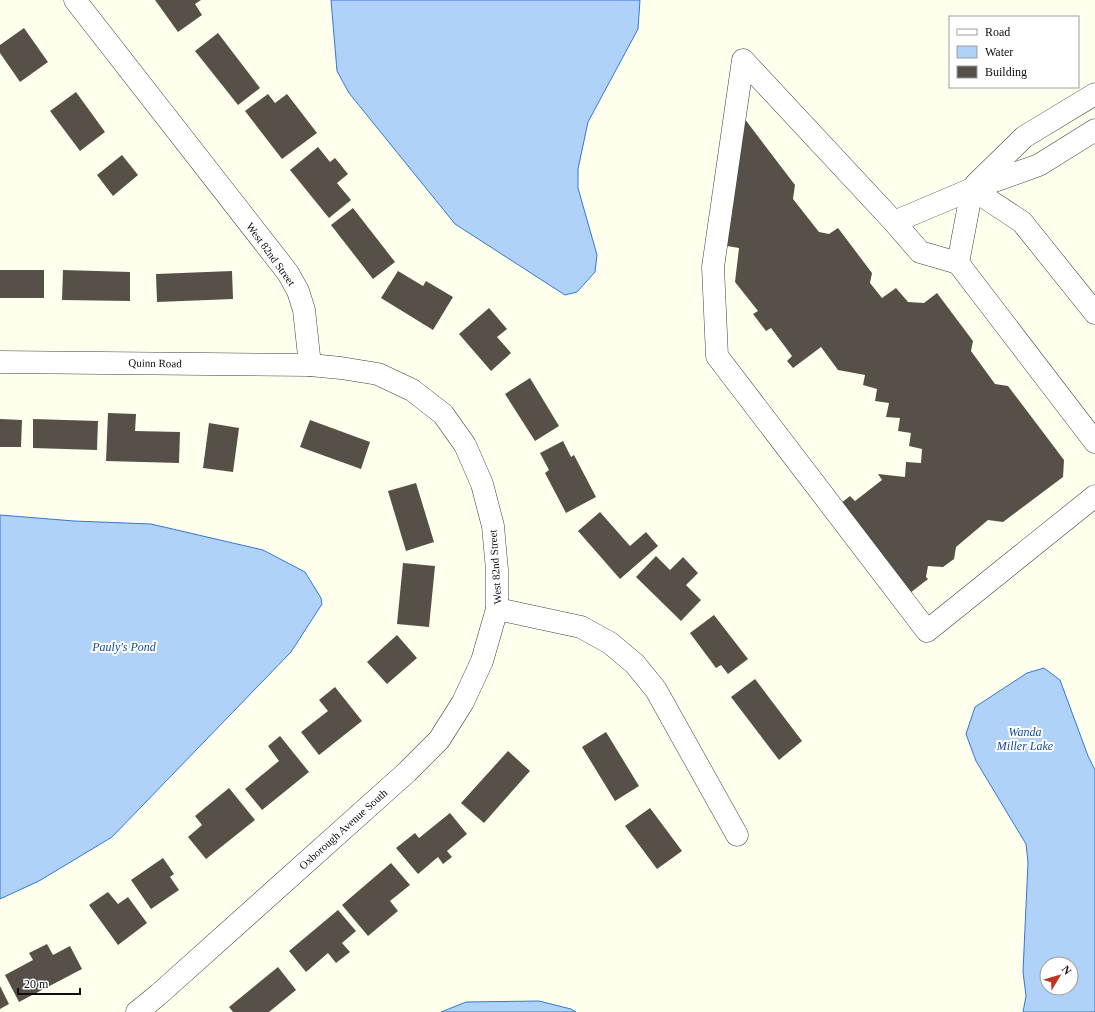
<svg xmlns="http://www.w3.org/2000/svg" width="1095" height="1012" viewBox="0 0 1095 1012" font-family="'Times New Roman',serif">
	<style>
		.water { fill: #b0d1f8; stroke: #3478d2; fill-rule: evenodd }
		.building { fill: #565049 }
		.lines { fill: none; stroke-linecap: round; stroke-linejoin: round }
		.minor-casing { stroke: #404040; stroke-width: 23 }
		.minor { stroke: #fff; stroke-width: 22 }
		.labels { text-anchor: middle; stroke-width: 4; stroke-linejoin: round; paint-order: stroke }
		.street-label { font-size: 11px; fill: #0d0d0d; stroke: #fff }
		.water-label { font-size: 12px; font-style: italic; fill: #124ba4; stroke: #fff }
	</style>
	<rect width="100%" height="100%" fill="#ffffed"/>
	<g class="water">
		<polygon points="331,0 640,0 638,29 588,122 578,169 578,188 597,255 595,272 577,292 565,295 455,224 349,93 337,71"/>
		<polygon points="0,515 74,521 151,524 263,550 305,572 321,598 322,604 291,652 112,837 39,881 0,899"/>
		<path d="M1044 668 1060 680 1088 756 1095 770V1012H1023L1026 996 1023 972 1028 862 1026 844 976 761 966 734 975 707 1027 673ZM1047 964H1071V988H1047Z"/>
		<polygon points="539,1001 571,1009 576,1012 441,1012 466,1002"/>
	</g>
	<g class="building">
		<polygon points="155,0 201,0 195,4 202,15 178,32"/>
		<polygon points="24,28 48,62 20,82 0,53 0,45"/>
		<polygon points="218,33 260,88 238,105 195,51"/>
		<polygon points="76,92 105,132 80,151 50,111"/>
		<polygon points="268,94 275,103 287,94 317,133 282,159 245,111"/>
		<polygon points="744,118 795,185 793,199 819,232 829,234 838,228 872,273 870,283 882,298 896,288 908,302 924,303 937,293 973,341 971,351 995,384 1008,386 1064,460 1063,477 1003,522 988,520 956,547 954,559 943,567 928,566 926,577 928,579 910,593 840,504 850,496 855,501 882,480 878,474 905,477 906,462 921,463 922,449 909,446 911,433 898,431 900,418 886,417 889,403 875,401 877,389 863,385 865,375 838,370 821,347 793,368 787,361 792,356 771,328 766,331 753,314 758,311 735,282 739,248 727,246"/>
		<polygon points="318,147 330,162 335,158 348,174 337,183 351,200 329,218 290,170"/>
		<polygon points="122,155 138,175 113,196 97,175"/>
		<polygon points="353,208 395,262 373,279 331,225"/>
		<rect x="0" y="270" width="44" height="28"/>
		<polygon points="63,270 130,272 130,301 62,300"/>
		<polygon points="232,271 233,299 157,302 156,274"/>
		<polygon points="398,271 423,286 426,281 453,297 433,330 381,298"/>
		<polygon points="489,308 507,329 497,337 511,353 491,371 459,334"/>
		<polygon points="530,378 559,426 535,441 505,394"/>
		<polygon points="108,413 136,414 135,431 180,432 179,463 106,461"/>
		<polygon points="0,419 22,420 21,447 0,447"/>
		<polygon points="33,419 98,421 97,450 33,448"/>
		<polygon points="310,420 370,442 361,469 300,447"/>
		<polygon points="209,423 239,428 233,472 203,468"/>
		<polygon points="563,441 571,457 574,455 596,497 566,513 545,473 549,470 540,453"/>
		<polygon points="416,483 434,542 406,551 388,491"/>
		<polygon points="600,512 630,546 646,532 658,546 620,579 578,531"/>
		<polygon points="656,556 670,570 683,557 698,573 686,585 701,600 681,621 636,577"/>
		<polygon points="403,563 435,566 429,627 397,624"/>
		<polygon points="714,615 748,659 728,674 721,665 716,668 690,633"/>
		<polygon points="397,635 417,658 387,684 367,662"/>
		<polygon points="755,679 802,741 779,760 731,697"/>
		<polygon points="335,687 362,721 319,755 301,732 328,711 319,700"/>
		<polygon points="606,732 639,786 615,801 582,747"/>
		<polygon points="280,736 309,772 262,810 245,789 279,761 268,746"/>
		<polygon points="508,751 530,771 484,823 461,803"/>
		<polygon points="229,788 255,820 206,859 188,837 202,825 195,816"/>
		<polygon points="650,808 682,851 657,869 625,826"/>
		<polygon points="450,813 467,834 447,851 452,857 443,864 438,857 418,874 396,848 415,833 419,838"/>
		<polygon points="163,858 174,874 170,877 179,890 151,909 131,880"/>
		<polygon points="391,863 410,885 390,901 398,911 368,936 342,905"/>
		<polygon points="108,892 118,904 128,897 147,923 118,945 89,905"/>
		<polygon points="338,910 356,931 342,943 350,952 336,963 328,953 306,972 289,951"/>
		<polygon points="47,944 53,955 70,946 82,969 19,1002 5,975 33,960 29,953"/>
		<polygon points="278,967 296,990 269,1012 233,1012 229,1007"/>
		<polygon points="0,986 9,1004 0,1009"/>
	</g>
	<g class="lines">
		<g class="minor-casing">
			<g id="minor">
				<polyline points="75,0 288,273 298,291 304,310 310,365"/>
				<polyline points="1095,130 1039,165 972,189 894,222 743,60 713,267 717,356 927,631 1095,496"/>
				<polyline points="976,184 1024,137 1095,94"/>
				<polyline points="972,189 958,263 1095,442"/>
				<polyline points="972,189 1022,222 1095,313"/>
				<polyline points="894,222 920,252 958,263"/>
				<polyline points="0,362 310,365 341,368 378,374 412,390 443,414 465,445 482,484 493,526 497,570 497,609 482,661 463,702 439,740 407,772 158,995 137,1012"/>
				<polyline points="497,609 581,627 610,643 635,664 656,690 737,835"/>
			</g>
		</g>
		<use href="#minor" class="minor"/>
	</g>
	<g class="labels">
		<g class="street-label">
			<text transform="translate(271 254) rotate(54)" y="4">West 82nd Street</text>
			<text transform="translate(155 363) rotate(1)" y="4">Quinn Road</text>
			<text transform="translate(495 567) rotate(-94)" y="4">West 82nd Street</text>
			<text transform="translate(343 829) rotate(-42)" y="4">Oxborough Avenue South</text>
		</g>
		<g class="water-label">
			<text x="124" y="651">Pauly's Pond</text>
			<text x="1025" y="736">Wanda<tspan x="1025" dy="14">Miller Lake</tspan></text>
		</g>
	</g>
	<rect x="949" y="16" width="130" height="72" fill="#ffffff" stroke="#9e9e9e"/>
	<rect x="957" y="29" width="20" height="6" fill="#ffffff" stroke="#9e9e9e"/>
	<text x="985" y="36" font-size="12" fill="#0d0d0d">Road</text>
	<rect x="957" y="46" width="20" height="12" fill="#b0d1f8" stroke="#9e9e9e"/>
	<text x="985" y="56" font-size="12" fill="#0d0d0d">Water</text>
	<rect x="957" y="66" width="20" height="12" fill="#565049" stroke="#9e9e9e"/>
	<text x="985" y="76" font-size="12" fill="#0d0d0d">Building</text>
	<g transform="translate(1059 976) rotate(52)"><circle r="19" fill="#ffffff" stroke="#9e9e9e"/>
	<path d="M0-3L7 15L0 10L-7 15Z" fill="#c23420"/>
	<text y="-6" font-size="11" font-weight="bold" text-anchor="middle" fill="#0d0d0d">N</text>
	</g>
	<path d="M18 988v6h62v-6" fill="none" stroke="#0d0d0d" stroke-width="2"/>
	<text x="24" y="988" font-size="12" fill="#0d0d0d" stroke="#ffffff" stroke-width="3" paint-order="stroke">20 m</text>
</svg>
